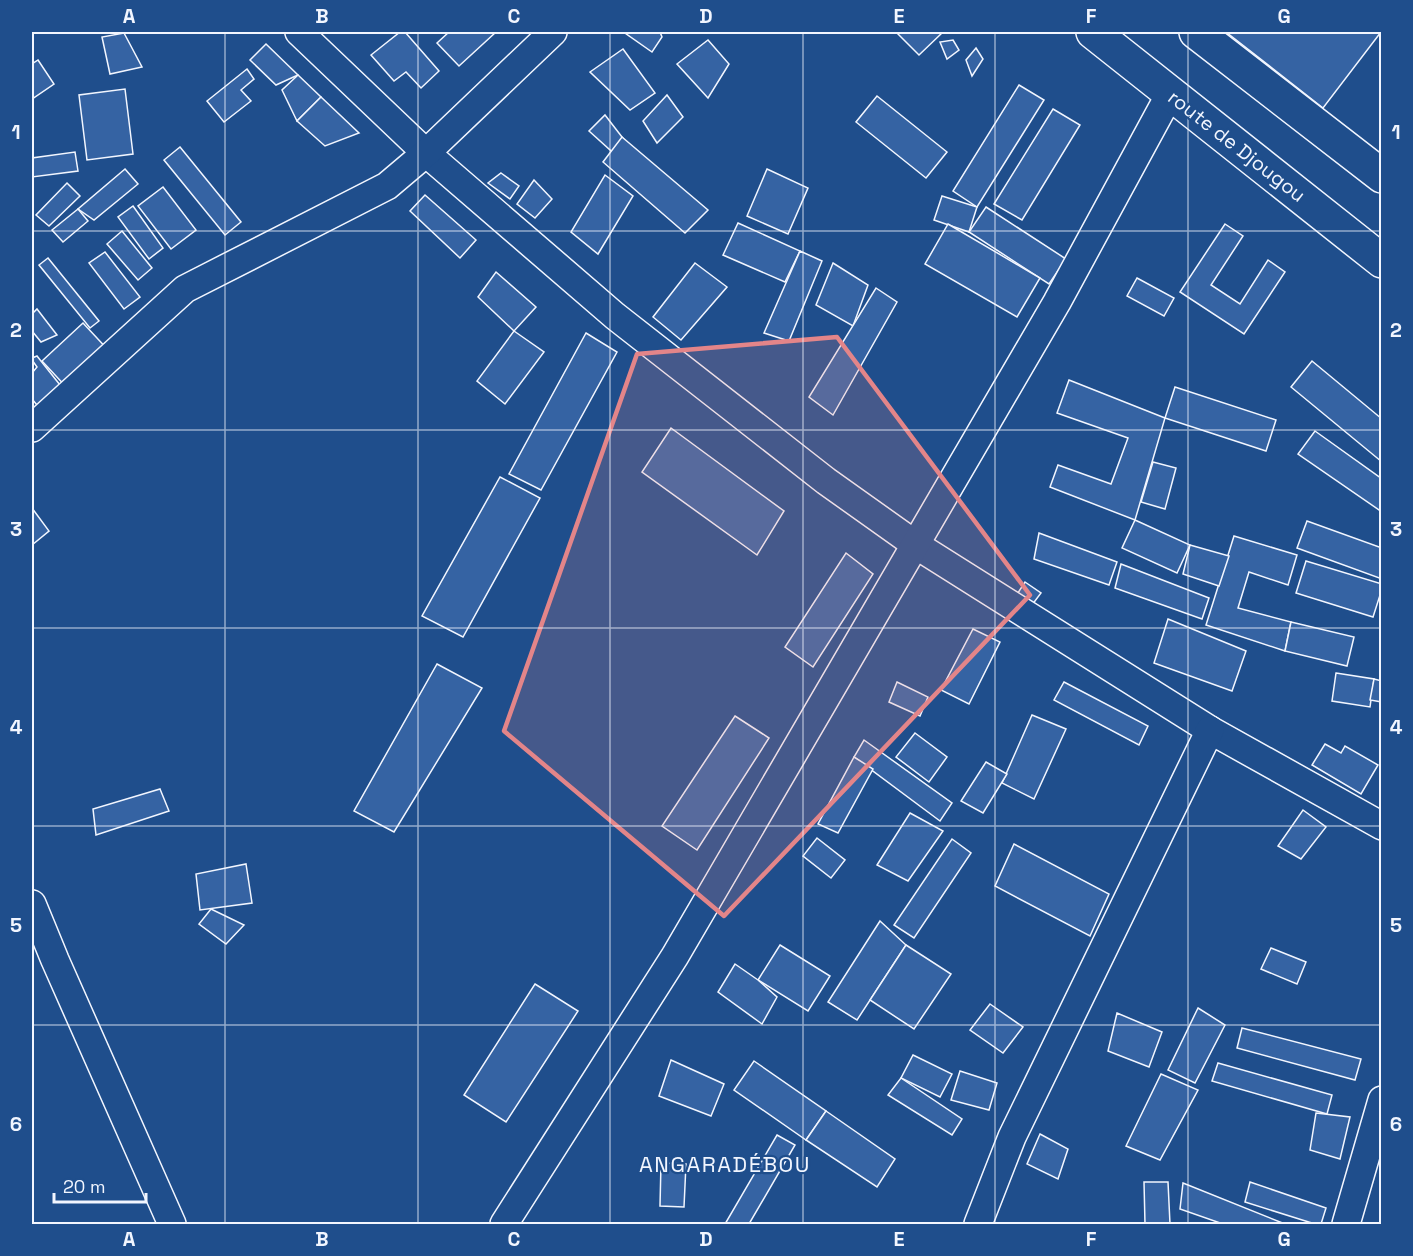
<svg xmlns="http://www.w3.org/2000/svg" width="1413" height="1256" viewBox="0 0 1413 1256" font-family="'Space Grotesk',sans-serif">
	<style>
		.building { fill: #3563a3; stroke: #f2f6ff; stroke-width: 1.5 }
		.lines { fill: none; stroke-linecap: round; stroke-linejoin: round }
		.minor-casing { stroke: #f2f6ff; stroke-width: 30 }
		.trunk-casing { stroke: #f2f6ff; stroke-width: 36 }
		.minor { stroke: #1f4e8c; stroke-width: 27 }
		.trunk { stroke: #1f4e8c; stroke-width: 33 }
		.marked { fill: #e38589; fill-opacity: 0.2; stroke: #e38589; stroke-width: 4.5; stroke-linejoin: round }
		.grid { fill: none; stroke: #f2f6ff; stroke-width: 1.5; stroke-opacity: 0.55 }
		.labels { text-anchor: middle; stroke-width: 4.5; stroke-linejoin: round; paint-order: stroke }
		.street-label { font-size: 20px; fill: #f2f6ff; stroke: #1f4e8c }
		.quarter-label { font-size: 22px; letter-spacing: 1.5px; fill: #f2f6ff; stroke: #1f4e8c }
		.neatline { fill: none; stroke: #f2f6ff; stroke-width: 2 }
		.grid-label { font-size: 20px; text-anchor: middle; font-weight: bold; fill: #f2f6ff }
	</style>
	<rect width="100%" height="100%" fill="#1f4e8c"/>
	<g class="building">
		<polygon points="400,32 405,32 439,71 421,88 406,72 394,81 371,55"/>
		<polygon points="449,32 496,32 459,66 437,43"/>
		<polygon points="629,32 660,32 662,37 652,52 625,33"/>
		<polygon points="896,32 943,32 919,55"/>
		<polygon points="1226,32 1381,32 1323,108"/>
		<polygon points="124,33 142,67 110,74 102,37"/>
		<polygon points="708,40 729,64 708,98 677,64"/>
		<polygon points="953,40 959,50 947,59 940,42"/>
		<polygon points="266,44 298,75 276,85 250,60"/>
		<polygon points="976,48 983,59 972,76 966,60"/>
		<polygon points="623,49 655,93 630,110 590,72"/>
		<polygon points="38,60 54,84 32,99 32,64"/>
		<polygon points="247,69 254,79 241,90 251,101 224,122 207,101"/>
		<polygon points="298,75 321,97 297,121 282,90"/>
		<polygon points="1019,85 1044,100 977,207 953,191"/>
		<polygon points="125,89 133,154 87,160 79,95"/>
		<polygon points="667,95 683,117 657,143 643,121"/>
		<polygon points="877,96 947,152 926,178 856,122"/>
		<polygon points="321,97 359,133 325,146 297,121"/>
		<polygon points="1053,109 1080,125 1022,220 994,204"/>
		<polygon points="605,115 622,137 633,151 619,158 589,131"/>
		<polygon points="622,137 708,210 685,233 603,162"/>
		<polygon points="180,147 241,222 225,235 164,160"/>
		<polygon points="75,152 78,171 32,177 32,158"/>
		<polygon points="125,169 138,184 94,220 78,209"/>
		<polygon points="767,169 808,188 788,234 747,216"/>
		<polygon points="501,173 519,186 510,199 488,183"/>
		<polygon points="605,175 633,196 598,254 571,232"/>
		<polygon points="534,180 552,199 535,218 517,204"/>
		<polygon points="67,183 80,196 49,226 36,215"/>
		<polygon points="163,187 196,230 171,249 138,206"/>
		<polygon points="425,195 476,240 460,258 410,211"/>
		<polygon points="942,196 977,207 969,232 934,220"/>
		<polygon points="133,206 163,248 149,259 118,217"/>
		<polygon points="986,207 1066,259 1049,284 969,232"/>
		<polygon points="78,209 88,221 63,242 52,230"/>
		<polygon points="738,223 800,251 785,282 723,255"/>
		<polygon points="948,224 1040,278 1017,317 925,264"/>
		<polygon points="1225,224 1243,236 1211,285 1240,304 1268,260 1285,272 1244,334 1180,292"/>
		<polygon points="122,231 152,268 138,280 107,244"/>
		<polygon points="800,251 822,261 789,341 764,333"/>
		<polygon points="105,252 140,297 124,309 89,263"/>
		<polygon points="48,258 99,321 90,328 39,265"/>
		<polygon points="695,263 727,287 681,340 653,317"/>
		<polygon points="833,263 868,285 853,326 816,305"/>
		<polygon points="496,272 536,307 514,331 478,297"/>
		<polygon points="1137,278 1174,298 1164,316 1127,296"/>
		<polygon points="876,288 897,302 833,415 809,397"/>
		<polygon points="37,309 57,335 41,342 32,331 32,314"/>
		<polygon points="83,323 110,352 69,390 42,361"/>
		<polygon points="514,331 544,352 505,404 477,381"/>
		<polygon points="586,333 617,352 541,490 509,474"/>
		<polygon points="37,356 64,390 41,410 32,399 32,373 37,367 32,360 32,358"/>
		<polygon points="1312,361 1382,419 1382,462 1291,387"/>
		<polygon points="1069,380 1165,418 1135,520 1050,487 1058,465 1111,484 1128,438 1057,413"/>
		<polygon points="1175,387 1276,420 1266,451 1165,418"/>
		<polygon points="671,428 784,511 757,555 642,472"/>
		<polygon points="1315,431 1382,479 1382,512 1298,454"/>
		<polygon points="1153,462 1176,468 1165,509 1141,502"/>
		<polygon points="500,477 540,498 463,637 422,616"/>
		<polygon points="32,508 49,531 32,545"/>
		<polygon points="1135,520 1190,545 1177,573 1122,548"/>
		<polygon points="1307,521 1382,548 1382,579 1297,548"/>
		<polygon points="1039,533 1117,562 1109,585 1034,559"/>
		<polygon points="1234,536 1297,555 1288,585 1249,572 1238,608 1291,622 1285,651 1206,625"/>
		<polygon points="1190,545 1229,556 1219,586 1183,574"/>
		<polygon points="846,553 873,574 813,667 785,647"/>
		<polygon points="1306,561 1382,584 1382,589 1373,617 1296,593"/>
		<polygon points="1121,564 1209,598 1202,619 1115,588"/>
		<polygon points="1025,582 1041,593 1029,609 1014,599"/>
		<polygon points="1168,619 1246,651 1232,691 1154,663"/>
		<polygon points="1291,622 1354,637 1347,666 1285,651"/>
		<polygon points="973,629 1000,642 969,704 941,690"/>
		<polygon points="437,664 482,688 394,832 354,811"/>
		<polygon points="1336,673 1374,679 1370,707 1332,701"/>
		<polygon points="1374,679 1382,681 1382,702 1370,700"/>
		<polygon points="897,682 928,697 920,716 889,702"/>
		<polygon points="1064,682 1148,726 1139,745 1054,700"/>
		<polygon points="1032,715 1066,729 1034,799 1002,783"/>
		<polygon points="735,716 769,738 697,850 662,826"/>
		<polygon points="915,733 947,757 929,782 896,757"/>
		<polygon points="864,740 952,803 940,821 854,757"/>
		<polygon points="1325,744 1341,753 1345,746 1378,765 1361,794 1312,765"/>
		<polygon points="854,757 873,769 838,833 818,824"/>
		<polygon points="986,762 1007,774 983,813 961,801"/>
		<polygon points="160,789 169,811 96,835 93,809"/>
		<polygon points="1303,810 1326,827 1301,859 1278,846"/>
		<polygon points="910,813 943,831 908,881 877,865"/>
		<polygon points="817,838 845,860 831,878 803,856"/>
		<polygon points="952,839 971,853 914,938 894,925"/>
		<polygon points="1014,844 1109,894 1090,936 995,886"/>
		<polygon points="246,864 252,903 200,910 196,874"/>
		<polygon points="211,909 244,925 226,944 199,924"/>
		<polygon points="880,921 906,945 857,1020 828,1002"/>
		<polygon points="780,945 830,976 808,1011 758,980"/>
		<polygon points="906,945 951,974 914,1029 870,1000"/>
		<polygon points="1271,948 1306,962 1297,984 1261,969"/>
		<polygon points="735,964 758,980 777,997 762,1024 718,992"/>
		<polygon points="535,984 578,1011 506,1122 464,1095"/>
		<polygon points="990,1004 1023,1027 1003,1053 970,1030"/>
		<polygon points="1198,1008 1225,1025 1195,1083 1168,1070"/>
		<polygon points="1117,1013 1162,1032 1149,1067 1108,1051"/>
		<polygon points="1242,1028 1361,1059 1355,1080 1237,1048"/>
		<polygon points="913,1055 952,1074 940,1097 901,1078"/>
		<polygon points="671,1060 724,1084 711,1116 659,1096"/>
		<polygon points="754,1061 826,1111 806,1140 734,1090"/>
		<polygon points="1218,1063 1332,1095 1327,1114 1212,1081"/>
		<polygon points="960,1071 997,1083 989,1110 951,1100"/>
		<polygon points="1161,1074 1198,1090 1160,1160 1126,1146"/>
		<polygon points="901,1078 962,1119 952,1135 888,1095"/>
		<polygon points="826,1111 895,1159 877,1187 806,1140"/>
		<polygon points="1316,1113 1350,1117 1340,1159 1310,1150"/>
		<polygon points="1040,1134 1068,1149 1058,1179 1027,1164"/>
		<polygon points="777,1135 795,1145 749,1224 725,1224"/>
		<polygon points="661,1163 686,1164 684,1207 660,1206"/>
		<polygon points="1144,1182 1168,1182 1170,1224 1145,1224"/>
		<polygon points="1250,1182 1326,1208 1321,1224 1315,1224 1245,1202"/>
		<polygon points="1183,1183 1285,1224 1223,1224 1180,1209"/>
	</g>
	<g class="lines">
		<g class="minor-casing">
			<g id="minor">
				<polyline points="299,32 426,153 615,316 826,481 916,545 1210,730 1382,826"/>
				<polyline points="32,428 185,289 387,186 426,153 553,32"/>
				<polyline points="32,904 55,960 172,1224"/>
				<polyline points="504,1224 675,956 1057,302 1170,94"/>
				<polyline points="978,1224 1012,1137 1210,730"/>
				<polyline points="1346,1224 1382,1100"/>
			</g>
		</g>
		<g class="trunk-casing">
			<g id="trunk">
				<polyline points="1093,32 1382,261"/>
				<polyline points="1196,32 1382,176"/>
			</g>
		</g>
		<use href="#minor" class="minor"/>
		<use href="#trunk" class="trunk"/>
	</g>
	<path class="marked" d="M837 337 1030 595 724 916 504 731 637 354Z"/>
	<path class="grid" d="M225 32V1224M418 32V1224M610 32V1224M803 32V1224M995 32V1224M1188 32V1224M32 231H1382M32 430H1382M32 628H1382M32 826H1382M32 1025H1382"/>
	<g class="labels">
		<g class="street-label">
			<text transform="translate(1237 146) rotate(38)" y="7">route de Djougou</text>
		</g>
		<g class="quarter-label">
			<text x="725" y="1172">ANGARADÉBOU</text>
		</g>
	</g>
	<rect width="1413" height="1256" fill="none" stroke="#1f4e8c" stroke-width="66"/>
	<path d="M54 1193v9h92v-9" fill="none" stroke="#f2f6ff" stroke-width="3"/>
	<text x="63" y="1193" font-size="18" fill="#f2f6ff" stroke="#1f4e8c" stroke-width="4.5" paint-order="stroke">20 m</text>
	<rect x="33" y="33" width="1347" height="1190" class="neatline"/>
	<g class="grid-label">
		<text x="129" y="23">A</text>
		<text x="322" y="23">B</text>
		<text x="514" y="23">C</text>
		<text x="706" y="23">D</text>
		<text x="899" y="23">E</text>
		<text x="1091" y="23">F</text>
		<text x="1284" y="23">G</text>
		<text x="16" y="139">1</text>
		<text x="1396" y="139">1</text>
		<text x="16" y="337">2</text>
		<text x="1396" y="337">2</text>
		<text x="16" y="536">3</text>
		<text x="1396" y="536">3</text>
		<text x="16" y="734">4</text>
		<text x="1396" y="734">4</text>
		<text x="16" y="932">5</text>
		<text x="1396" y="932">5</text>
		<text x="16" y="1131">6</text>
		<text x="1396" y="1131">6</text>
		<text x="129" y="1246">A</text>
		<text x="322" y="1246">B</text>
		<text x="514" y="1246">C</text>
		<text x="706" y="1246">D</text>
		<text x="899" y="1246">E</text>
		<text x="1091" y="1246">F</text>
		<text x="1284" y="1246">G</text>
	</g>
</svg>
